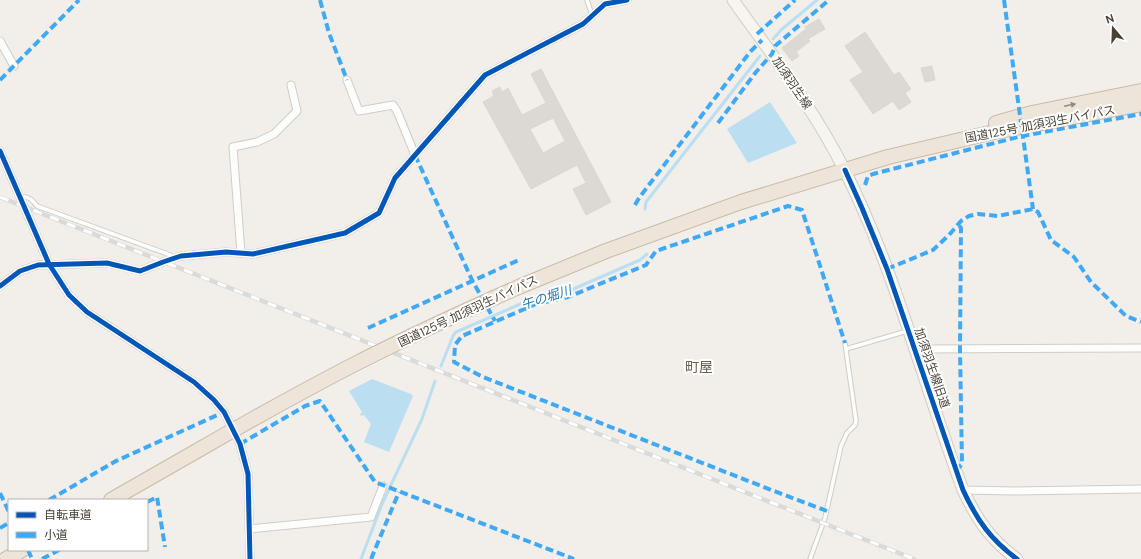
<svg xmlns="http://www.w3.org/2000/svg" width="1141" height="559" viewBox="0 0 1141 559" font-family="'DM Sans','Noto Sans JP',sans-serif">
	<style>
		.water { fill: #bbdef1 }
		.lines { fill: none; stroke-linecap: round; stroke-linejoin: round }
		.stream { stroke: #bbdef1; stroke-width: 3 }
		.building { fill: #dcd8d3; stroke: #dad6d1; fill-rule: evenodd }
		.lane-casing { stroke: #d0cdc8; stroke-width: 5.5 }
		.street-casing { stroke: #d0cdc8; stroke-width: 9 }
		.secondary-casing { stroke: #d2ccc2; stroke-width: 13 }
		.highway-casing { stroke: #cabba6; stroke-width: 16 }
		.lane { stroke: #fdfdfc; stroke-width: 3.5 }
		.street { stroke: #fdfdfc; stroke-width: 7 }
		.secondary { stroke: #f7f5ef; stroke-width: 11 }
		.highway { stroke: #ede5d9; stroke-width: 14 }
		.rail-casing { stroke: #dadad9; stroke-width: 4.5 }
		.rail { stroke: #fff; stroke-width: 3; stroke-dasharray: 9; stroke-linecap: butt }
		.highway-bridge-casing { stroke: #cabba6; stroke-width: 16; stroke-linecap: butt }
		.highway-bridge { stroke: #ede5d9; stroke-width: 14 }
		.quiet { stroke: #3fa9f5; stroke-width: 4; stroke-dasharray: 8 4; stroke-linecap: butt }
		.cycleway-casing { stroke: #fff; stroke-width: 8 }
		.cycleway { stroke: #0057b8; stroke-width: 5 }
		.oneway { fill: #938b7f }
		.labels { text-anchor: middle; stroke-width: 4; stroke-linejoin: round; paint-order: stroke }
		.street-label { font-size: 12px; fill: #494136; stroke: #fff }
		.water-label { font-size: 13px; font-style: italic; fill: #2878a9; stroke: #fff }
		.quarter-label { font-size: 14px; fill: #6c5e4d; stroke: #fff }
	</style>
	<rect width="100%" height="100%" fill="#f2efeb"/>
	<g class="water">
		<polygon points="770,102 797,143 748,163 727,129"/>
		<polygon points="372,379 411,394 413,396 389,452 364,442 371,424 364,415 361,416 360,414 362,412 349,391"/>
	</g>
	<g class="lines">
		<g class="stream">
			<polyline points="773,39 781,30 817,0"/>
			<polyline points="645,209 646,202 760,56"/>
			<polyline points="441,366 453,336 456,332 539,296 571,290 640,260 647,254"/>
			<polyline points="361,559 382,504 422,419 435,381"/>
		</g>
	</g>
	<g class="building">
		<polygon points="819,19 825,29 808,39 810,41 796,52 799,56 792,61 782,48 806,29 805,27"/>
		<polygon points="865,32 894,75 899,72 911,89 905,93 911,102 899,110 893,101 873,114 850,80 863,72 845,46"/>
		<polygon points="932,66 935,80 925,82 921,68"/>
		<path d="M541 69 611 202 586 215 573 189 586 183 577 165 531 189 483 102 494 96 492 91 500 87 502 92 508 88 522 115 546 103 531 74ZM553 118 565 141 543 153 530 129Z"/>
	</g>
	<g class="lines">
		<g class="lane-casing">
			<g id="lane">
				<polyline points="587,0 592,15"/>
				<path d="M21 197C29 196 32 200 37 206L170 255 173 257"/>
				<polyline points="846,349 907,331"/>
				<polyline points="810,559 825,518 841,446 847,433 855,425 856,421 845,343"/>
			</g>
		</g>
		<g class="street-casing">
			<g id="street">
				<polyline points="0,41 14,66"/>
				<polyline points="347,80 359,111 393,105 397,111 415,155"/>
				<polyline points="0,151 49,264 69,295 87,312 194,382 214,400 224,412 240,444 248,474 250,559"/>
				<polyline points="241,253 233,147 257,142 274,134 297,111 291,85"/>
				<polyline points="0,286 20,271 38,265 107,263 140,271 163,262 181,256 226,252 253,254 345,233 379,213 395,178 485,75 583,24 605,4 627,0"/>
				<polyline points="917,351 924,349 1141,348"/>
				<polyline points="963,490 1014,491 1141,489"/>
				<polyline points="249,529 371,517 383,486"/>
			</g>
		</g>
		<g class="secondary-casing">
			<path id="secondary" d="M733 0C772 55 814 109 844 169 896 272 923 383 963 490 977 520 990 539 1017 559"/>
		</g>
		<g class="highway-casing">
			<g id="highway">
				<polyline points="996,123 1032,113 1141,91"/>
				<polyline points="521,286 606,251 741,202 888,157 994,132 1141,104"/>
				<polyline points="111,500 195,452"/>
				<polyline points="6,559 22,550"/>
			</g>
		</g>
		<use href="#lane" class="lane"/>
		<use href="#street" class="street"/>
		<use href="#secondary" class="secondary"/>
		<use href="#highway" class="highway"/>
		<g class="rail-casing">
			<polyline id="rail" points="0,197 914,559"/>
		</g>
		<use href="#rail" class="rail"/>
		<g class="highway-bridge-casing">
			<path id="highway-bridge" d="M195 452C247 422 299 393 353 365 408 337 464 311 521 286"/>
		</g>
		<use href="#highway-bridge" class="highway-bridge"/>
		<g class="quiet">
			<polyline points="320,0 329,33 347,80"/>
			<polyline points="1004,0 1033,209"/>
			<polyline points="757,34 795,0"/>
			<polyline points="0,80 79,0"/>
			<polyline points="718,123 756,72 772,54 775,46 829,0"/>
			<polyline points="415,155 472,280 495,321"/>
			<polyline points="865,185 868,176 873,174 1022,136 1141,114"/>
			<polyline points="635,205 639,198 750,52 762,40"/>
			<polyline points="887,269 933,250 949,235 961,221 969,216 978,214 998,216 1033,209 1038,212 1051,240 1074,257 1091,282 1126,316 1141,322"/>
			<polyline points="368,328 521,259"/>
			<polyline points="240,444 305,406 320,401 375,482 574,559"/>
			<polyline points="956,471 962,464 960,349 961,228 958,224"/>
			<polyline points="0,493 9,512"/>
			<polyline points="49,500 116,461 224,412"/>
			<polyline points="147,502 157,497 165,547"/>
			<polyline points="827,511 774,491 483,377 454,362 455,345 462,336 536,304 568,297 646,265 656,251 788,206 802,210 845,343"/>
			<polyline points="0,528 9,523"/>
			<polyline points="28,550 32,559"/>
			<polyline points="42,559 59,550"/>
			<polyline points="371,559 399,492"/>
		</g>
		<g class="cycleway-casing">
			<g id="cycleway">
				<polyline points="0,151 49,264 69,295 87,312 194,382 214,400 224,412 240,444 248,474 250,559"/>
				<path d="M845 170 862 208 887 269 963 490C977 520 990 539 1017 559"/>
				<polyline points="0,286 20,271 38,265 107,263 140,271 163,262 181,256 226,252 253,254 345,233 379,213 395,178 485,75 583,24 605,4 627,0"/>
			</g>
		</g>
		<use href="#cycleway" class="cycleway"/>
	</g>
	<defs><path id="oneway-solid" d="M-6-.8H1V-3.2L6.5 0L1 3.2V.8H-6Z"/></defs>
	<use class="oneway" href="#oneway-solid" transform="translate(1070 105) rotate(-12)"/>
	<g class="labels">
		<g class="street-label">
			<text transform="translate(792 83) rotate(56)" y="4">加須羽生線</text>
			<text transform="translate(1040 124) rotate(-11)" y="4">国道125号 加須羽生バイパス</text>
			<text transform="translate(468 311) rotate(-25)" y="4">国道125号 加須羽生バイパス</text>
			<text transform="translate(932 368) rotate(71)" y="4">加須羽生線旧道</text>
		</g>
		<g class="water-label">
			<text transform="translate(546 297) rotate(-18)" y="5">午の堀川</text>
		</g>
		<g class="quarter-label">
			<text x="699" y="372">町屋</text>
		</g>
	</g>
	<rect x="8" y="499" width="140" height="52" fill="#ffffff" stroke="#b6b3af"/>
	<rect x="16" y="512" width="20" height="6" fill="#0057b8" stroke="#b6b3af"/>
	<text x="44" y="519" font-size="12" fill="#494136">自転車道</text>
	<rect x="16" y="532" width="20" height="6" fill="#3fa9f5" stroke="#b6b3af"/>
	<text x="44" y="539" font-size="12" fill="#494136">小道</text>
	<g transform="translate(1113 28) rotate(341)" stroke="#ffffff" stroke-width="3" paint-order="stroke">
	<path d="M0-3L7 15L0 10L-7 15Z" fill="#494136"/>
	<text y="-6" font-size="11" font-weight="bold" text-anchor="middle" fill="#494136">N</text>
	</g>
</svg>
